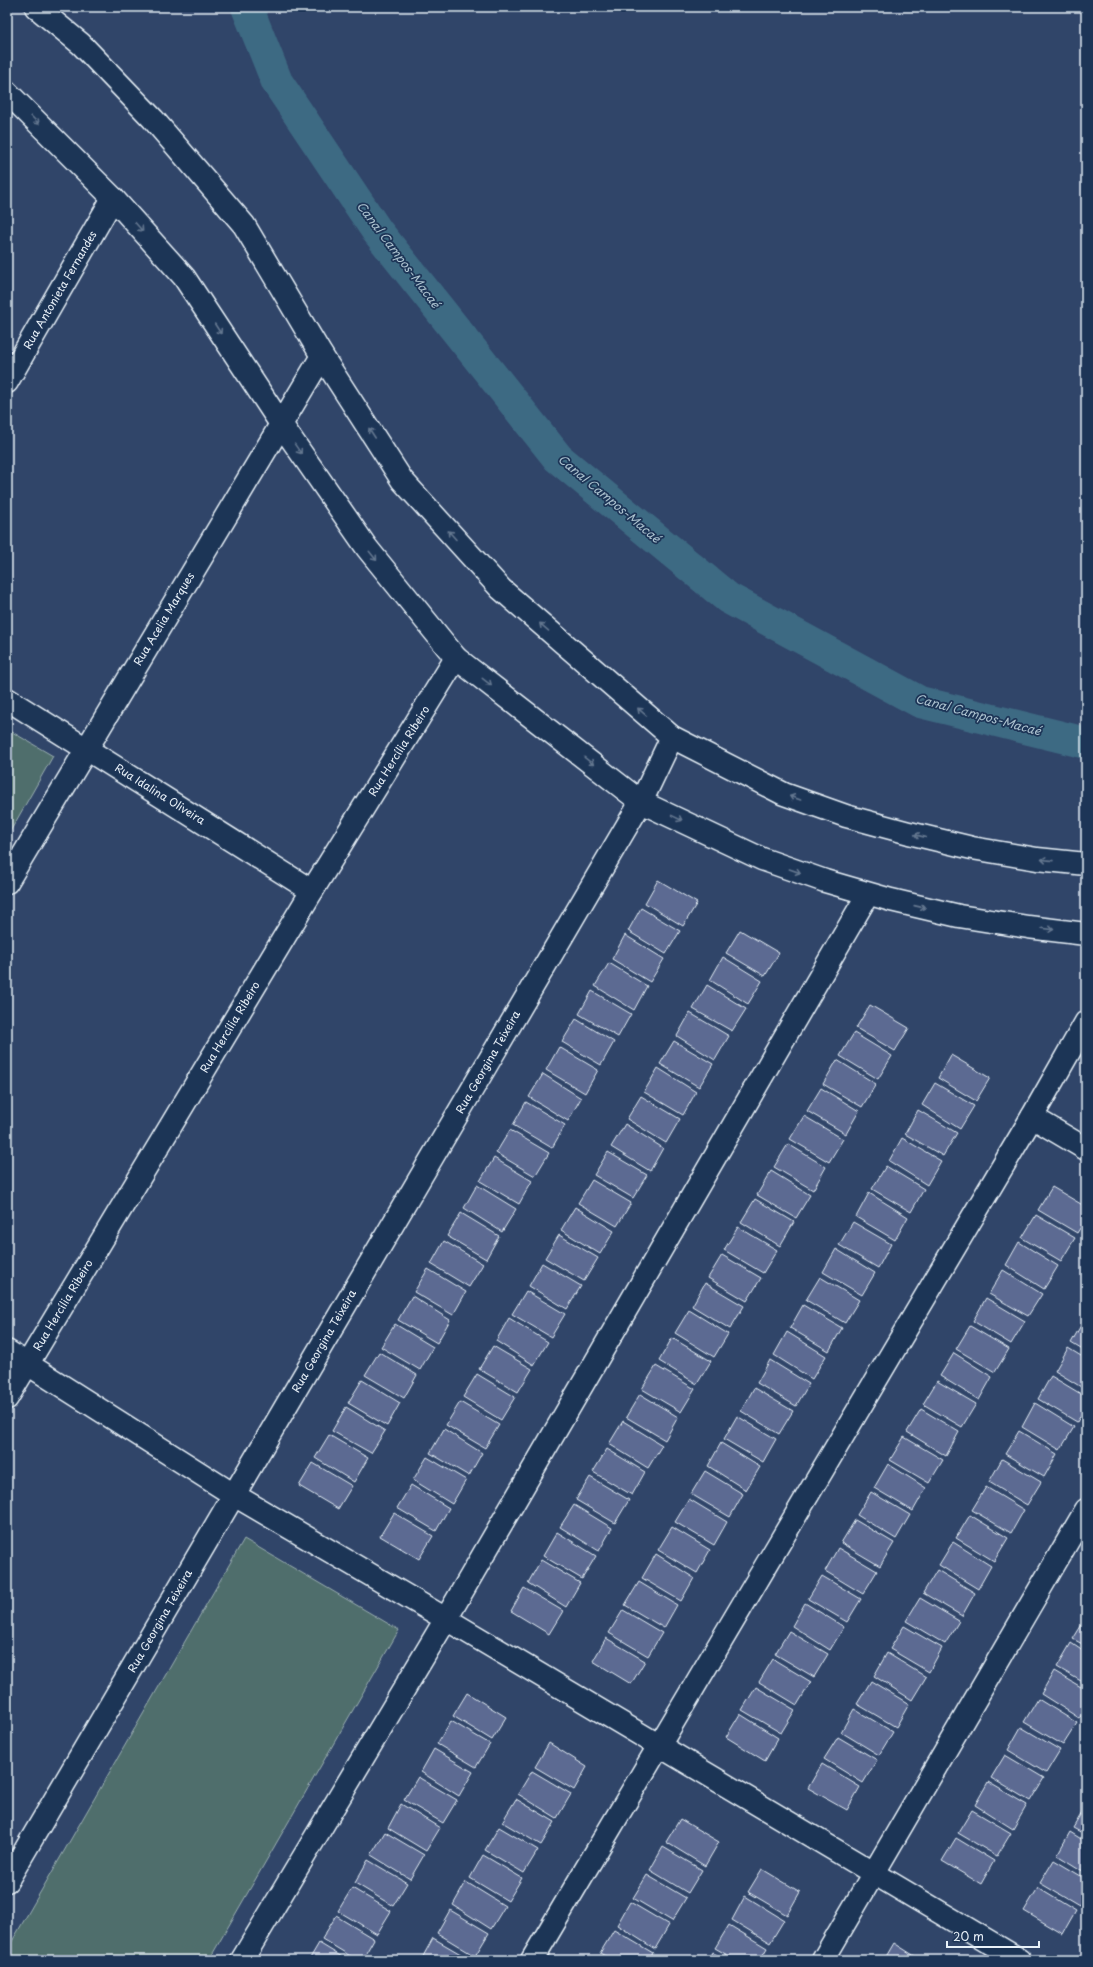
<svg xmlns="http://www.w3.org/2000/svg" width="1093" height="1967" viewBox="0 0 1093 1967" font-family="'Playpen Sans',sans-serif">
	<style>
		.green { fill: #506e6c; stroke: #9cb0b2 }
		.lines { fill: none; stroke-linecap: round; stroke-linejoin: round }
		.canal { stroke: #3e6a83; stroke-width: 32 }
		.building { fill: #5b6a92; stroke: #e8f1f8 }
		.minor-casing { stroke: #e8f1f8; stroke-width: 25 }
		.minor { stroke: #1d3557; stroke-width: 22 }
		.oneway { stroke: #64778f }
		.labels { text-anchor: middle; stroke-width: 3.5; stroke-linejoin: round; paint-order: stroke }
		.street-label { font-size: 11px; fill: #e8f1f8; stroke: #1d3557 }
		.water-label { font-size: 12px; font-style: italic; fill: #acc2cf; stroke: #1d3557 }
	</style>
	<rect width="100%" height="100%" fill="#304569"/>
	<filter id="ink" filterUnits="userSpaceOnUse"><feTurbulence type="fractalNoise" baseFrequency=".025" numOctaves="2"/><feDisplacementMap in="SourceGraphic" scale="8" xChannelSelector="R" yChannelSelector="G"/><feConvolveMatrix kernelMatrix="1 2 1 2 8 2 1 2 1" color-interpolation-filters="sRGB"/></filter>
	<g filter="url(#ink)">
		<g class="green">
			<polygon points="7,729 53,756 7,837"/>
			<polygon points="244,1539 399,1630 209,1960 7,1960 7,1950"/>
		</g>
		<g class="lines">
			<polyline class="canal" points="247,7 277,82 377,231 558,458 728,598 920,702 1086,743"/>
		</g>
		<g class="building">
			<polygon points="658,880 697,903 683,926 645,903"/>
			<polygon points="641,908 680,931 666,954 628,931"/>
			<polygon points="740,930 779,953 765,976 726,953"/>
			<polygon points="625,935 664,959 650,982 612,959"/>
			<polygon points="723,957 762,981 748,1004 710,980"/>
			<polygon points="609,963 647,986 634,1010 595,986"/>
			<polygon points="707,985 746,1009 732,1031 693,1009"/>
			<polygon points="592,991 631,1014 618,1037 579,1014"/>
			<polygon points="870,1005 909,1028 895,1051 856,1028"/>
			<polygon points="690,1013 729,1036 715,1060 677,1036"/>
			<polygon points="576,1019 614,1042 601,1065 562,1042"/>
			<polygon points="854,1033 892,1056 878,1079 840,1056"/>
			<polygon points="674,1041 713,1064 699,1087 660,1064"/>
			<polygon points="559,1047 598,1070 585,1093 546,1070"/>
			<polygon points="951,1055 990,1078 976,1101 938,1078"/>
			<polygon points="837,1060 876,1084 862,1107 823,1084"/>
			<polygon points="658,1068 696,1092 683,1115 644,1092"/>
			<polygon points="543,1074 581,1098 568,1121 529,1097"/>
			<polygon points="935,1083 974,1106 960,1129 922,1105"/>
			<polygon points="821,1088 859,1111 846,1134 807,1111"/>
			<polygon points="641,1096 680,1119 666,1143 627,1119"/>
			<polygon points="526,1102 565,1125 552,1148 513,1125"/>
			<polygon points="918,1110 957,1133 943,1156 905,1134"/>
			<polygon points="804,1116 843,1139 829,1162 790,1139"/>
			<polygon points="625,1124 663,1148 650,1171 611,1147"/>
			<polygon points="510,1130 549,1153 535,1176 496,1153"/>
			<polygon points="902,1138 941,1161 927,1185 889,1161"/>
			<polygon points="788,1144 826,1167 813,1190 774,1167"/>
			<polygon points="608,1152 647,1175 633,1198 594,1175"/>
			<polygon points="494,1158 532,1181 519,1204 480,1181"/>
			<polygon points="886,1166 924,1189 911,1212 872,1189"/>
			<polygon points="771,1171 810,1195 796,1218 757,1195"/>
			<polygon points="592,1180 631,1203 617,1226 578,1203"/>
			<polygon points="477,1185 516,1209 502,1232 464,1208"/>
			<polygon points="1052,1187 1086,1207 1086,1219 1077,1233 1038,1210"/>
			<polygon points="869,1193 908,1217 895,1240 856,1217"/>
			<polygon points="755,1199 794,1222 780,1246 741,1222"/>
			<polygon points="575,1207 614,1231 600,1254 561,1230"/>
			<polygon points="461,1213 499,1236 486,1259 447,1236"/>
			<polygon points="1036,1215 1075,1238 1061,1261 1022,1238"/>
			<polygon points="853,1222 891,1244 878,1268 839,1245"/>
			<polygon points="738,1227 777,1250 763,1273 724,1250"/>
			<polygon points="559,1235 598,1258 584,1281 545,1258"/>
			<polygon points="444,1241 483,1264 469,1287 431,1264"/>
			<polygon points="1019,1242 1058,1266 1044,1289 1006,1265"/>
			<polygon points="836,1249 875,1273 862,1295 823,1272"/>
			<polygon points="722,1255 761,1278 747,1301 708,1278"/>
			<polygon points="542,1263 581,1286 567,1309 529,1286"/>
			<polygon points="428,1269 466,1292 453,1315 414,1292"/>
			<polygon points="1003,1270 1042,1294 1028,1316 989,1294"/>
			<polygon points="820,1277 859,1300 845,1323 806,1300"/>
			<polygon points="705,1283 744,1306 730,1329 692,1306"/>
			<polygon points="526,1291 565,1314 551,1337 512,1314"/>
			<polygon points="412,1296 450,1320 437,1343 398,1320"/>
			<polygon points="986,1298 1025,1321 1011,1344 973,1321"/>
			<polygon points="803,1305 842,1328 829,1351 790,1328"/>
			<polygon points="689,1310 728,1334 714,1357 675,1333"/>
			<polygon points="509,1318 548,1342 534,1365 496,1341"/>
			<polygon points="1084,1320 1086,1321 1086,1352 1071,1343"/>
			<polygon points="395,1324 433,1347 420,1370 381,1347"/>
			<polygon points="970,1326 1009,1349 995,1372 956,1349"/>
			<polygon points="787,1332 826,1356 812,1379 774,1355"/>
			<polygon points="672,1338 711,1361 697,1384 659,1361"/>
			<polygon points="493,1346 532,1369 518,1392 479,1369"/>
			<polygon points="1068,1348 1086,1359 1086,1390 1055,1371"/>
			<polygon points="379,1352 417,1375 404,1398 365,1375"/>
			<polygon points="954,1353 992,1377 979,1400 940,1376"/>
			<polygon points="770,1360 809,1384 796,1406 757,1383"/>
			<polygon points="656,1366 695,1389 681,1412 642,1389"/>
			<polygon points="477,1374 515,1397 501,1420 463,1397"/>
			<polygon points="1051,1376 1086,1397 1086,1406 1077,1422 1038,1399"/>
			<polygon points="362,1380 400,1403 387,1426 348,1403"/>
			<polygon points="937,1381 976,1404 962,1427 923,1404"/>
			<polygon points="754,1388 793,1411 779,1434 741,1411"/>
			<polygon points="640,1394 678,1417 665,1440 626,1417"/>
			<polygon points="460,1402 499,1425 485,1448 446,1425"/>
			<polygon points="1035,1403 1074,1427 1060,1450 1022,1427"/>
			<polygon points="346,1407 385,1431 371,1453 332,1431"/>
			<polygon points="921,1409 959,1432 946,1456 907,1432"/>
			<polygon points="737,1416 776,1439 763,1462 724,1439"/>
			<polygon points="623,1421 662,1445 648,1468 609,1444"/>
			<polygon points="444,1429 482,1453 469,1476 430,1453"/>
			<polygon points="1019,1431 1057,1454 1044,1477 1005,1454"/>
			<polygon points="329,1435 368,1458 354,1482 315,1458"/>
			<polygon points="904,1437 943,1460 929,1483 890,1460"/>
			<polygon points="721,1443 760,1467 746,1490 708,1466"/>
			<polygon points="607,1449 645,1472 632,1495 593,1472"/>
			<polygon points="427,1457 466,1480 452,1504 413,1480"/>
			<polygon points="1002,1459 1041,1482 1027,1505 989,1482"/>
			<polygon points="313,1463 352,1486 338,1509 299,1486"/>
			<polygon points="888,1464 926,1488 913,1511 874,1488"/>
			<polygon points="705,1471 743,1494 730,1517 691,1494"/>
			<polygon points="590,1477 629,1500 615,1523 576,1500"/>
			<polygon points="411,1485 449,1508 436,1531 397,1508"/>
			<polygon points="986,1487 1024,1510 1011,1533 972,1510"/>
			<polygon points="871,1492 910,1515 896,1539 857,1515"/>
			<polygon points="689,1499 727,1522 714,1545 675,1522"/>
			<polygon points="574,1505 612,1528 599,1551 560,1527"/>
			<polygon points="394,1513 433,1536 419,1559 380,1536"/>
			<polygon points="970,1515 1008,1538 994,1561 956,1538"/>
			<polygon points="855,1520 894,1543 880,1566 841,1543"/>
			<polygon points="672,1527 710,1550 697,1573 658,1550"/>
			<polygon points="557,1532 596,1556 582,1579 543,1556"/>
			<polygon points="953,1542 991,1566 978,1589 939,1565"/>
			<polygon points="838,1548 877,1571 863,1594 825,1571"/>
			<polygon points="656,1554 694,1578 681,1601 642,1578"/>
			<polygon points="541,1560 580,1583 566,1607 528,1583"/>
			<polygon points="937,1570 975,1593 962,1616 923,1593"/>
			<polygon points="822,1576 861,1599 847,1622 808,1599"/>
			<polygon points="639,1582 677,1605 664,1628 625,1605"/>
			<polygon points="524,1588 563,1611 549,1634 511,1611"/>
			<polygon points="920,1598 959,1621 945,1644 906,1621"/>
			<polygon points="805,1603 844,1627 830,1650 792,1626"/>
			<polygon points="623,1610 662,1633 648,1656 609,1633"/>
			<polygon points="1086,1618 1086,1646 1073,1639"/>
			<polygon points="904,1626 942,1648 929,1672 890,1649"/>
			<polygon points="789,1631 828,1654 814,1677 775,1654"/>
			<polygon points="606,1638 645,1661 631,1684 593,1661"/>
			<polygon points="1071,1643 1086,1653 1086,1684 1057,1667"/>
			<polygon points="887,1653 926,1677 912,1700 874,1676"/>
			<polygon points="773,1659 811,1682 797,1705 759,1682"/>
			<polygon points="1054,1671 1086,1690 1086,1706 1079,1718 1041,1694"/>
			<polygon points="871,1681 909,1704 896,1727 857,1704"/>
			<polygon points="756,1687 795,1710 781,1733 742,1710"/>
			<polygon points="467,1693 506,1717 492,1740 453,1716"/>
			<polygon points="1038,1699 1077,1723 1063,1745 1024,1722"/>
			<polygon points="854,1709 893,1732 879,1755 841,1732"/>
			<polygon points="740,1714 778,1738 765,1761 726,1737"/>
			<polygon points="451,1721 490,1744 476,1767 437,1744"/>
			<polygon points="1021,1727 1060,1750 1046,1773 1008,1750"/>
			<polygon points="838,1737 877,1760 863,1783 824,1759"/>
			<polygon points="549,1743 587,1767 574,1790 535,1767"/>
			<polygon points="434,1749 473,1772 459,1796 421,1772"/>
			<polygon points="1005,1755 1044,1778 1030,1801 991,1778"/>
			<polygon points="822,1764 860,1787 847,1810 808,1788"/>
			<polygon points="532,1771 571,1794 557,1818 518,1794"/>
			<polygon points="418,1777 457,1800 443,1823 404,1800"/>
			<polygon points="988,1782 1027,1805 1013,1829 975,1805"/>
			<polygon points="516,1799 555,1822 541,1845 502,1822"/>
			<polygon points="401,1804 440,1828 426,1851 388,1828"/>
			<polygon points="1086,1806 1086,1835 1073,1828"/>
			<polygon points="972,1810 1011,1833 997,1856 958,1833"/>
			<polygon points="680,1819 719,1842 705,1866 666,1842"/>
			<polygon points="499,1827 538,1850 524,1873 485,1850"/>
			<polygon points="385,1832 424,1855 410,1879 371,1855"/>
			<polygon points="1070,1832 1086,1842 1086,1873 1057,1855"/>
			<polygon points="956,1838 994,1861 981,1884 942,1861"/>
			<polygon points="663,1847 702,1870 688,1893 650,1870"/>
			<polygon points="483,1855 522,1878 508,1901 470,1878"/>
			<polygon points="368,1860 407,1883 393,1906 355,1883"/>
			<polygon points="1054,1860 1086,1879 1086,1894 1079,1906 1040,1883"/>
			<polygon points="762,1869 800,1892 787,1915 748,1892"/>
			<polygon points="647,1875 686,1898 672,1921 633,1898"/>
			<polygon points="466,1882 505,1906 491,1929 453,1905"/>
			<polygon points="352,1888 391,1911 377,1934 338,1911"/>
			<polygon points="1038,1888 1076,1911 1063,1934 1024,1911"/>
			<polygon points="745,1896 784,1920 770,1943 732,1920"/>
			<polygon points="630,1902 669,1925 655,1949 617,1925"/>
			<polygon points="450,1910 489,1933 475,1956 437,1933"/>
			<polygon points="336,1916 374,1939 362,1960 357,1960 322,1939"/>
			<polygon points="729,1925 767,1948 760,1960 736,1960 715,1948"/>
			<polygon points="614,1930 653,1953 649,1960 612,1960 600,1953"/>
			<polygon points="433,1938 471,1960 421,1960"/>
			<polygon points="319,1943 347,1960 309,1960"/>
			<polygon points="894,1943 921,1960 884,1960"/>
			<polygon points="712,1952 725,1960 708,1960"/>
		</g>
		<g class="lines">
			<g class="minor-casing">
				<g id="minor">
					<polyline points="36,7 81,44 153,119 244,225 322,356 402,480 501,589 672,737 784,794 846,816 909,833 972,848 1037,859 1086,864"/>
					<polyline points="7,92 113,198 184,277 281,424 367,548 456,658 641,802 762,859 825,881 891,900 959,916 1028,927 1086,934"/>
					<polyline points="7,382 113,198"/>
					<polyline points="7,699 312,891"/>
					<polyline points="7,882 322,356"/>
					<polyline points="1032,1117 1086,1149"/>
					<polyline points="7,1351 234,1495 446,1619 1020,1960"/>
					<polyline points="7,1398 312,891 456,658"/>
					<polyline points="7,1881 641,802 672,737"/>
					<polyline points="242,1960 446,1619 868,894"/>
					<polyline points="532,1960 1032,1117 1086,1022"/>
					<polyline points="823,1960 1086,1510"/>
				</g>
			</g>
			<use href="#minor" class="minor"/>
		</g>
		<defs><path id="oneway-shaft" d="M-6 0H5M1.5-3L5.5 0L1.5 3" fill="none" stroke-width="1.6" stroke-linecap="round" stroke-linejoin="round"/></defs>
		<g class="oneway">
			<use href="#oneway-shaft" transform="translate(35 120) rotate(45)"/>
			<use href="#oneway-shaft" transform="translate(139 227) rotate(48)"/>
			<use href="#oneway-shaft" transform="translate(218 329) rotate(57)"/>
			<use href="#oneway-shaft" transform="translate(372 433) rotate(-123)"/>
			<use href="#oneway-shaft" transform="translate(298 449) rotate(55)"/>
			<use href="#oneway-shaft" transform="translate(452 535) rotate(-132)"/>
			<use href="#oneway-shaft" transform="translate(373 556) rotate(51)"/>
			<use href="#oneway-shaft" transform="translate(544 627) rotate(-139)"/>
			<use href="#oneway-shaft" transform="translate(487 682) rotate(38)"/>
			<use href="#oneway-shaft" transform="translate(642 712) rotate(-139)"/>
			<use href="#oneway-shaft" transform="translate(589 761) rotate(38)"/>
			<use href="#oneway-shaft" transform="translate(795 798) rotate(-161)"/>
			<use href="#oneway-shaft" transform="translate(677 818) rotate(26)"/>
			<use href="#oneway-shaft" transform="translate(920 836) rotate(-167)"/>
			<use href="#oneway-shaft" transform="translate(1047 860) rotate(-174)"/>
			<use href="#oneway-shaft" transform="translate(795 871) rotate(19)"/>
			<use href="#oneway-shaft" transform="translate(920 907) rotate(13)"/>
			<use href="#oneway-shaft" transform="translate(1048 929) rotate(7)"/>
		</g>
	</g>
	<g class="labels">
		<g class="street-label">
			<text transform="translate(60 290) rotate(-60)" y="4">Rua Antonieta Fernandes</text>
			<text transform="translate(164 619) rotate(-59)" y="4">Rua Acelia Marques</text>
			<text transform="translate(399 751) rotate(-58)" y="4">Rua Hercília Ribeiro</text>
			<text transform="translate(160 794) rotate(32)" y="4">Rua Idalina Oliveira</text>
			<text transform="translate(230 1027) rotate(-59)" y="4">Rua Hercília Ribeiro</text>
			<text transform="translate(488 1062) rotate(-60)" y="4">Rua Georgina Teixeira</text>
			<text transform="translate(63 1305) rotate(-59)" y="4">Rua Hercília Ribeiro</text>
			<text transform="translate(324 1341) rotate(-60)" y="4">Rua Georgina Teixeira</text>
			<text transform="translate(160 1621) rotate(-60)" y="4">Rua Georgina Teixeira</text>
		</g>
		<g class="water-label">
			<text transform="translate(398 255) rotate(53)" y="4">Canal Campos-Macaé</text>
			<text transform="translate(609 499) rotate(40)" y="4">Canal Campos-Macaé</text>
			<text transform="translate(978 715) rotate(15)" y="4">Canal Campos-Macaé</text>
		</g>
	</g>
	<rect width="1093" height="1967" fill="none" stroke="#1d3557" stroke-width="24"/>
	<rect x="12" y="12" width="1069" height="1943" fill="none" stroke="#e8f1f8" stroke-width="1.5" filter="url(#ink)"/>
	<path d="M947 1941v6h92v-6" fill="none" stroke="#e8f1f8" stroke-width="2"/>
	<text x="953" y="1941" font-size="12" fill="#e8f1f8" stroke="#1d3557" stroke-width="3" paint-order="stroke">20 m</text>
</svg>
